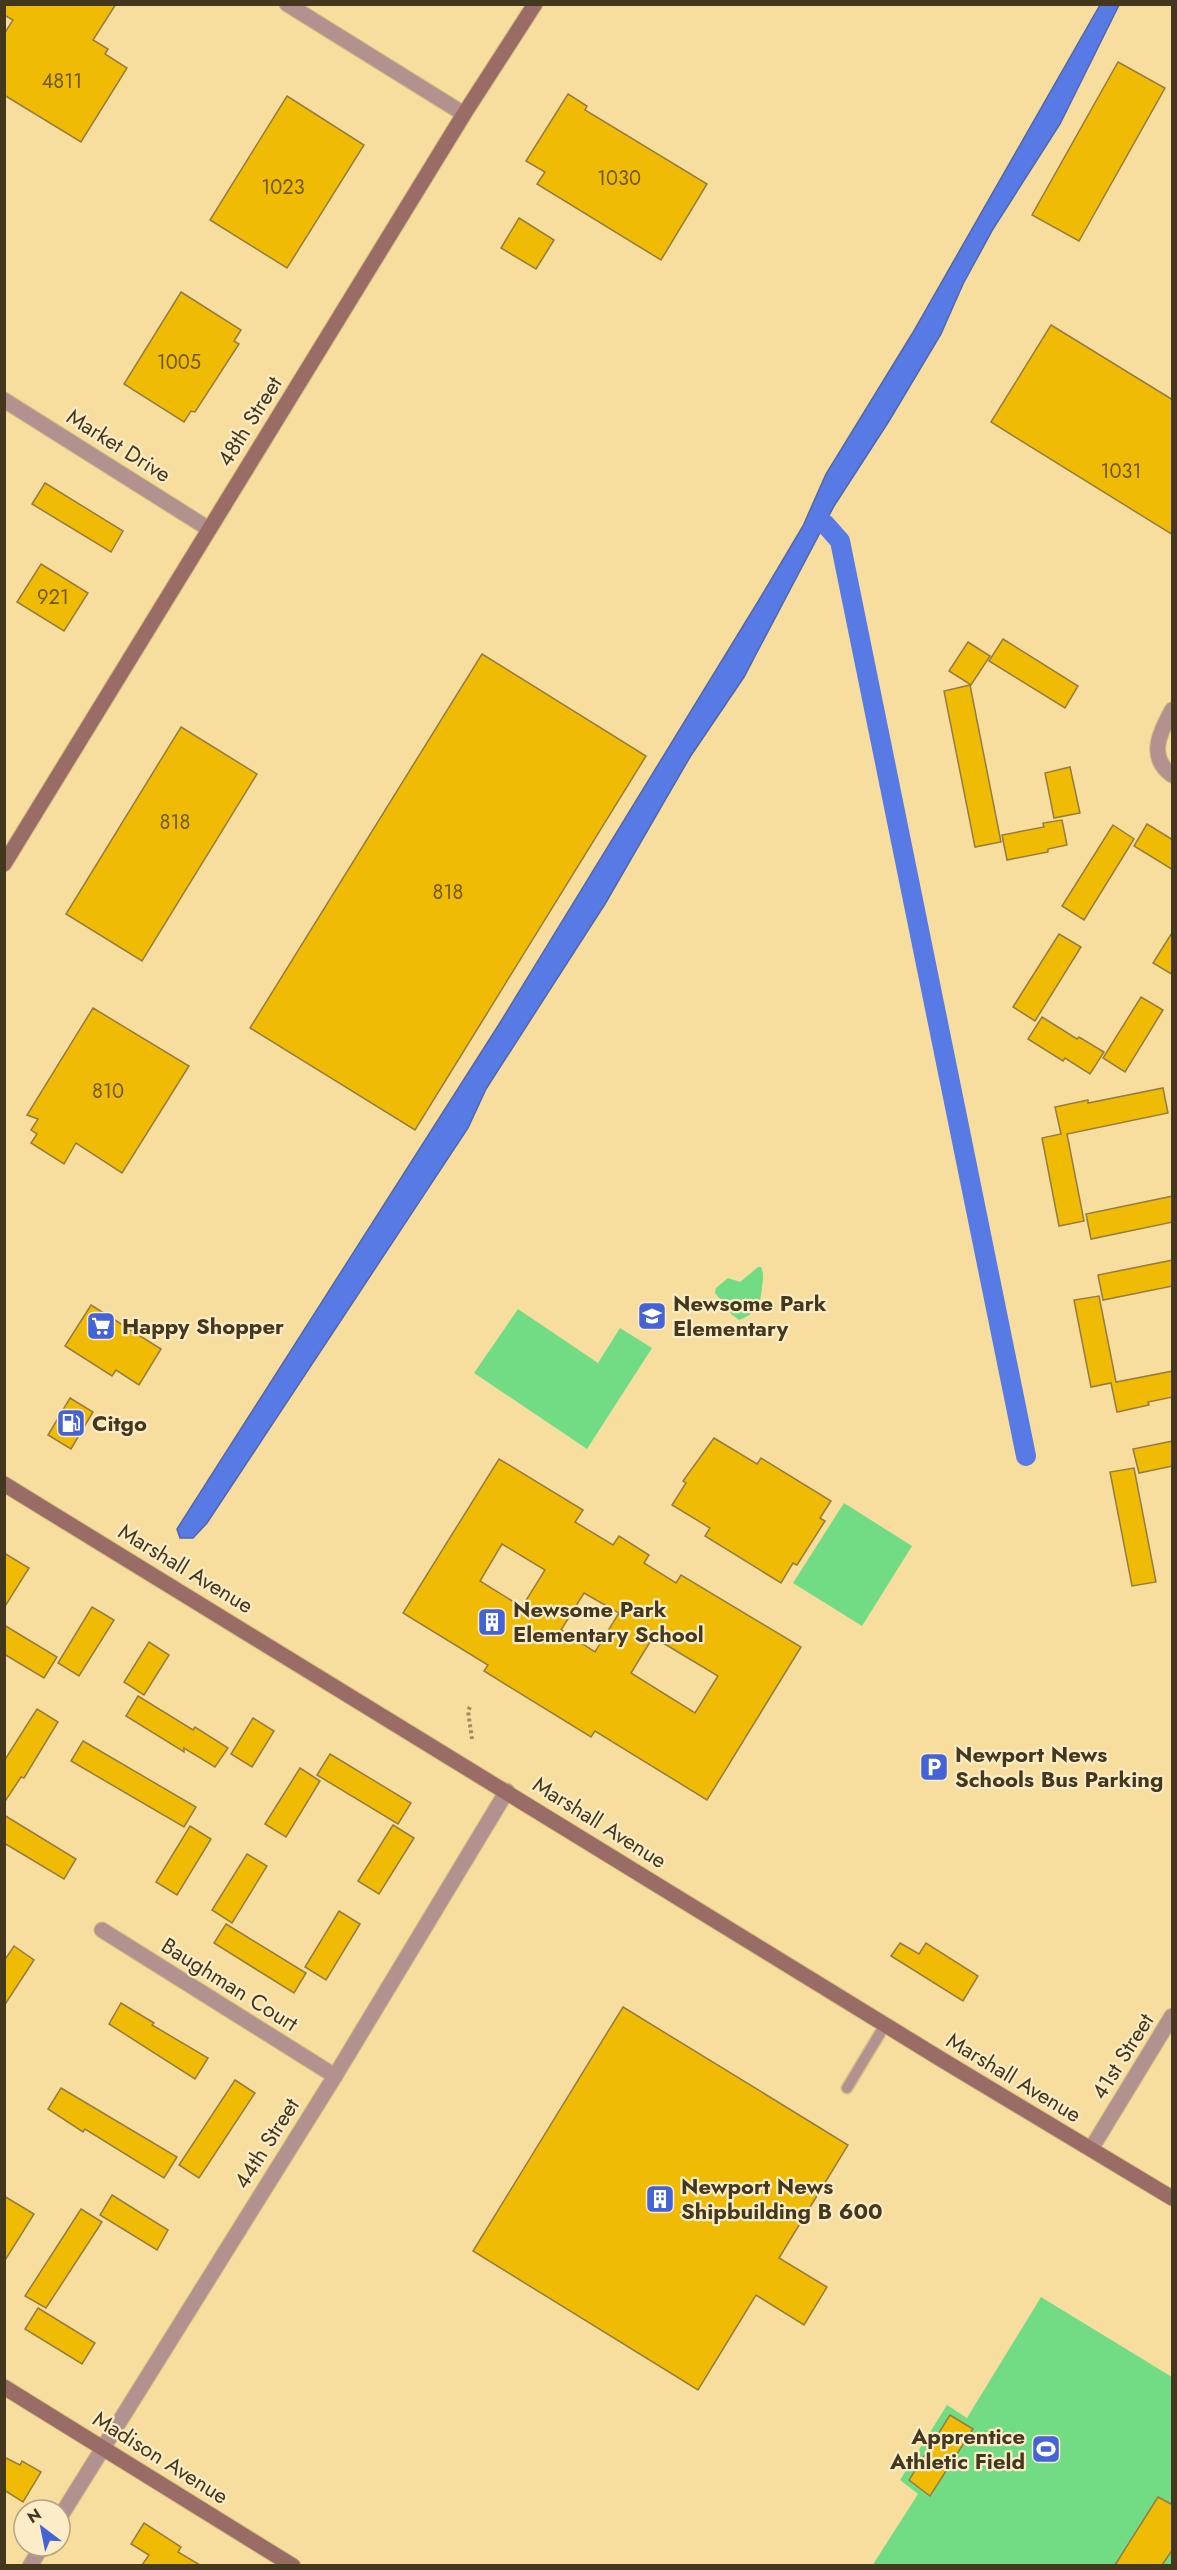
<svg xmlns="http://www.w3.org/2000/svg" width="1177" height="2570" viewBox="0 0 1177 2570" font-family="Jost,sans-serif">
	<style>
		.green { fill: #72dc85 }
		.water { fill: #587ae5; stroke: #5266a9; stroke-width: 1.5 }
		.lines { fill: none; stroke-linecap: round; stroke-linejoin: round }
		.canal { stroke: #587ae5; stroke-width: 20 }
		.building { fill: #f0bb04; stroke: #957c3f; stroke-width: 1.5; fill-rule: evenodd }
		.lane-casing { stroke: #d4bd84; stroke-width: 13 }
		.street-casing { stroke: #d4bd84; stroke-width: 17 }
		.secondary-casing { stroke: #d4bd84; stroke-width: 17 }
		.path { stroke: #a08d60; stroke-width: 4; stroke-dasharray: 3 3; stroke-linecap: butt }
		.lane { stroke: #b2928e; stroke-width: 10 }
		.street { stroke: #b2928e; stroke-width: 15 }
		.secondary { stroke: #996d66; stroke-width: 15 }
		.labels { text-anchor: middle; stroke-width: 4.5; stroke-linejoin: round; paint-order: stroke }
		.number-label { font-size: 20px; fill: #6e5918 }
		.street-label { font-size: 22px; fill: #43381e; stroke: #fcecc7 }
		.poi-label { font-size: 22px; font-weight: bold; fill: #43381e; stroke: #fcecc7; text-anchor: start }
	</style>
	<rect width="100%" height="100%" fill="#f8de9e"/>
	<g class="green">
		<path d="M758 1267H761C764 1274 763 1279 762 1287 761 1304 756 1314 739 1320L731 1314 729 1309 725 1312 721 1309 725 1305 715 1293 716 1288 728 1278 740 1282Z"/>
		<polygon points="518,1309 598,1363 620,1328 652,1348 587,1449 474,1373"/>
		<polygon points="844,1503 912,1546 862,1626 793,1583"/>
		<polygon points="1041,2297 1172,2377 1172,2565 872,2566 918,2494 900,2480 947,2405 967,2418"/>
	</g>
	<polygon class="water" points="1100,5 1119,5 1060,124 993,229 963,284 941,334 889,421 834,506 744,677 690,757 605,904 486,1089 468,1128 207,1523 193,1538 180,1538 177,1529 498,1026 759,600 803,526 826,474 912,334"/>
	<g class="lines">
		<polyline class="canal" points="825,524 840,541 1026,1456"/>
	</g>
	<g class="building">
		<polygon points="4,4 116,4 93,40 108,49 105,54 127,68 81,142 4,95 4,34 13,20 4,15"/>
		<polygon points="1118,62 1165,88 1079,241 1032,215"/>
		<polygon points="568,94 587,106 585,110 707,184 661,260 537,184 545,172 526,161"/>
		<polygon points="287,96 364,145 287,268 210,220"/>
		<polygon points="519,218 554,240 536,269 501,248"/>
		<polygon points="181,292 241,330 234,341 239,344 195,412 191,411 184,422 124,384"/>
		<polygon points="1051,325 1173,400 1173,535 991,422"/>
		<polygon points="45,483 123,531 111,552 32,504"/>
		<polygon points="41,564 88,593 64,631 17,602"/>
		<polygon points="1003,639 1078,686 1065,708 989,661"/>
		<polygon points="968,642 990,656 971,685 949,671"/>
		<polygon points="482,654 646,756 415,1130 250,1028"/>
		<polygon points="970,685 1001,842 975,847 944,691"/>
		<polygon points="181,727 257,774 142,961 66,914"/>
		<polygon points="1070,767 1080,813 1054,818 1045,773"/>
		<polygon points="1062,820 1067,845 1048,849 1048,852 1007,860 1002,835 1044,827 1043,823"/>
		<polygon points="1147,824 1173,840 1173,870 1134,846"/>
		<polygon points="1113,825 1134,839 1084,920 1062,906"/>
		<polygon points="1173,931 1173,975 1153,963"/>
		<polygon points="1059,934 1081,947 1035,1021 1013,1007"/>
		<polygon points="1141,997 1163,1010 1125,1072 1103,1058"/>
		<polygon points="93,1008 189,1066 122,1173 76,1143 64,1164 31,1143 37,1134 31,1130 38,1119 27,1115"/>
		<polygon points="1042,1017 1077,1039 1079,1037 1104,1052 1090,1074 1065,1058 1063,1061 1028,1039"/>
		<polygon points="1163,1088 1168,1113 1067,1134 1084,1221 1059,1226 1042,1138 1061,1134 1055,1107 1088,1100 1088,1103"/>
		<polygon points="1173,1196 1173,1222 1091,1239 1086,1214"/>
		<polygon points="1173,1260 1173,1286 1103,1300 1098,1275"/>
		<polygon points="1099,1296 1116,1382 1173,1371 1173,1397 1148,1402 1149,1405 1117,1412 1111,1383 1091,1387 1074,1300"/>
		<polygon points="91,1305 161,1349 139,1385 116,1370 112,1376 65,1346"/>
		<polygon points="70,1398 93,1412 71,1449 48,1435"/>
		<polygon points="714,1438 757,1464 761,1458 831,1501 820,1518 825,1521 797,1565 793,1563 781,1583 705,1536 710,1528 672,1505 686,1483 683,1481"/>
		<polygon points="1173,1441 1173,1466 1139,1473 1133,1449"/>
		<path d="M499 1459 583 1510 575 1522 613 1545 619 1536 649 1555 644 1563 676 1583 681 1575 801 1647 707 1800 595 1731 591 1737 484 1671 488 1665 403 1613ZM502 1544 545 1570 522 1607 480 1581ZM584 1593 619 1613 595 1652 561 1630ZM653 1637 718 1676 695 1713 631 1673Z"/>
		<polygon points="1134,1468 1156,1582 1132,1586 1110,1472"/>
		<polygon points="4,1553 29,1568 4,1608"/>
		<polygon points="92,1607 114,1620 79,1676 58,1663"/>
		<polygon points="4,1625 57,1657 44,1678 4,1654"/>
		<polygon points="149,1642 169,1655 144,1695 124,1682"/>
		<polygon points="138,1696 193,1730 195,1727 228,1748 215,1767 184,1748 184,1752 126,1716"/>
		<polygon points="37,1709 58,1722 24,1778 21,1777 4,1803 4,1761"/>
		<polygon points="253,1718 274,1731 252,1767 231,1754"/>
		<polygon points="83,1741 196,1807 184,1827 71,1761"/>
		<polygon points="330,1754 411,1803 398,1824 317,1775"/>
		<polygon points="300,1768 320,1781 286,1837 265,1824"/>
		<polygon points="4,1815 76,1859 64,1879 4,1843"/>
		<polygon points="393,1825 414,1838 379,1894 358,1881"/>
		<polygon points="190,1826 211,1839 177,1895 156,1882"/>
		<polygon points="247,1854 267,1866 232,1923 212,1910"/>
		<polygon points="339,1911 360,1924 326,1980 305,1967"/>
		<polygon points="226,1924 306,1973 294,1993 214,1943"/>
		<polygon points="900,1943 919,1954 926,1943 978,1976 963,2001 891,1956"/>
		<polygon points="14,1946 34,1960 4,2006 4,1961"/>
		<polygon points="121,2003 154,2023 152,2025 208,2058 195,2079 109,2024"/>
		<polygon points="623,2007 848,2145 779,2258 827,2287 804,2325 756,2295 698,2390 473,2251"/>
		<polygon points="235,2080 255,2093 199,2178 179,2165"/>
		<polygon points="61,2088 177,2157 164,2178 85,2129 83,2132 48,2109"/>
		<polygon points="112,2195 168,2230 157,2250 100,2215"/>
		<polygon points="4,2196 34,2214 4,2262"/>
		<polygon points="81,2209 102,2222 46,2308 25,2296"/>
		<polygon points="38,2308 95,2343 82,2364 25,2329"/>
		<polygon points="950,2415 973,2429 930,2496 909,2480"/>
		<polygon points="4,2457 20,2465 22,2461 41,2472 23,2502 4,2490"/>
		<polygon points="1158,2497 1173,2505 1173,2549 1162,2565 1115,2565"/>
		<polygon points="144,2523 181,2547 178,2552 200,2565 142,2565 149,2555 131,2544"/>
	</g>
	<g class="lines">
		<g class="lane-casing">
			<polyline id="lane" points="847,2088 885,2025"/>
		</g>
		<g class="street-casing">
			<g id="street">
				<polyline points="287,4 464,114"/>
				<polyline points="4,400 209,529"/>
				<path d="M1172 710C1160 732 1147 757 1172 775"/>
				<polyline points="102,1930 335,2076"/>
				<polyline points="1091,2149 1172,2016"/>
				<polyline points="60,2517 335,2076 507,1791"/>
				<polyline points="30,2566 42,2546"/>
			</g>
		</g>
		<g class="secondary-casing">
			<g id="secondary">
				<polyline points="4,864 464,114 535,4"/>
				<polyline points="4,1484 944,2061 1172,2198"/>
				<polyline points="4,2387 293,2566"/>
			</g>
		</g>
		<polyline class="path" points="470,1707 468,1711 472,1739"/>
		<use href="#lane" class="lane"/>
		<use href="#street" class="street"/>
		<use href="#secondary" class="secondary"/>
	</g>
	<defs>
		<g id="school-square" transform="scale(1.5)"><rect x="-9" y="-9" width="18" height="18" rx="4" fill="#4363d6" stroke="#fcecc7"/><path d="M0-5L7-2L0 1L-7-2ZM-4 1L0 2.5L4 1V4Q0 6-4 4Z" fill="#fff"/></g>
		<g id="supermarket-square" transform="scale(1.5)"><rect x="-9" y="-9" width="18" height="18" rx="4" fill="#4363d6" stroke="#fcecc7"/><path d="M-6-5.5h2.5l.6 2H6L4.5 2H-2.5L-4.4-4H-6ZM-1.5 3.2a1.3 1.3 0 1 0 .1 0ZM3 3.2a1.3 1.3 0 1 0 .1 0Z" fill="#fff"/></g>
		<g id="fuel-square" transform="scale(1.5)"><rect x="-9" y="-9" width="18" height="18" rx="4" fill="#4363d6" stroke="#fcecc7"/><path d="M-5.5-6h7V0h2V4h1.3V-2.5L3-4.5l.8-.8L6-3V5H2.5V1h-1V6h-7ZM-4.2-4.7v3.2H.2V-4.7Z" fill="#fff"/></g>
		<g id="building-square" transform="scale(1.5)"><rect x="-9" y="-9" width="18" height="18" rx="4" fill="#4363d6" stroke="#fcecc7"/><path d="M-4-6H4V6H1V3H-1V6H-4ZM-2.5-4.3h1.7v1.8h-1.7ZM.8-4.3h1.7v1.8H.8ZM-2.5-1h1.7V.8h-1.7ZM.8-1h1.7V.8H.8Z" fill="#fff"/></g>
		<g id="parking-square" transform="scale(1.5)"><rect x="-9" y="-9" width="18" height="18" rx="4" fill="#4363d6" stroke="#fcecc7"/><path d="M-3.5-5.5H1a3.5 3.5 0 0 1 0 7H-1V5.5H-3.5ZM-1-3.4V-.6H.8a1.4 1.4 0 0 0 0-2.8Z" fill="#fff"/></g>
		<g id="stadium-square" transform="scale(1.5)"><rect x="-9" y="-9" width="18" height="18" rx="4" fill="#4363d6" stroke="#fcecc7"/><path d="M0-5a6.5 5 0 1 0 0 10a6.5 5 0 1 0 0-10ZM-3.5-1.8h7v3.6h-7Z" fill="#fff"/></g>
	</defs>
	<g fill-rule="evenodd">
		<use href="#school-square" x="652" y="1316"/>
		<use href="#supermarket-square" x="101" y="1326"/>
		<use href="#fuel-square" x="71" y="1423"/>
		<use href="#building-square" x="492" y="1622"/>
		<use href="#parking-square" x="934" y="1767"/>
		<use href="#building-square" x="660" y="2199"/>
		<use href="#stadium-square" x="1046" y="2449"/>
	</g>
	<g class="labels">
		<g class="number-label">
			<text x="62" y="88">4811</text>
			<text x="619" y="185">1030</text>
			<text x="283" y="194">1023</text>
			<text x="179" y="369">1005</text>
			<text x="1121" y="478">1031</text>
			<text x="53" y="604">921</text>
			<text x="175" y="829">818</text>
			<text x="448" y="899">818</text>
			<text x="108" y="1098">810</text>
		</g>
		<g class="street-label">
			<text transform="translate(249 421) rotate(-58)" y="8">48th Street</text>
			<text transform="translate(119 445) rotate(32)" y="8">Market Drive</text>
			<text transform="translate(186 1568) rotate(31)" y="8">Marshall Avenue</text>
			<text transform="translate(600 1822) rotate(32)" y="8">Marshall Avenue</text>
			<text transform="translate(230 1984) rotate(32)" y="8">Baughman Court</text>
			<text transform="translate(1122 2056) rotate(-58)" y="8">41st Street</text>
			<text transform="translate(1014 2077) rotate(31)" y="8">Marshall Avenue</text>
			<text transform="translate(266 2143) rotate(-58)" y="8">44th Street</text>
			<text transform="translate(161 2457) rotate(32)" y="8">Madison Avenue</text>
		</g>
		<g class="poi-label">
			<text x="673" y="1311">Newsome Park<tspan x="673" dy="25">Elementary</tspan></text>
			<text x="122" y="1334">Happy Shopper</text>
			<text x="92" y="1431">Citgo</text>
			<text x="513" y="1617">Newsome Park<tspan x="513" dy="25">Elementary School</tspan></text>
			<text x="955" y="1762">Newport News<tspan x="955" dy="25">Schools Bus Parking</tspan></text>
			<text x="681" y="2194">Newport News<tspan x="681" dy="25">Shipbuilding B 600</tspan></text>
			<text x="1025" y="2444" text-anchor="end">Apprentice<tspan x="1025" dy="25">Athletic Field</tspan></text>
		</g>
	</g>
	<rect width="1177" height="2570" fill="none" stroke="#43381e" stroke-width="12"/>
	<g transform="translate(42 2528) rotate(328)"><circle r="28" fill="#fcecc7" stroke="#b2a483" stroke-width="1.5"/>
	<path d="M0-4.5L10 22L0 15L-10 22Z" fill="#4363d6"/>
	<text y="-9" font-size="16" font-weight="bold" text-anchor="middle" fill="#43381e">N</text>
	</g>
</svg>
